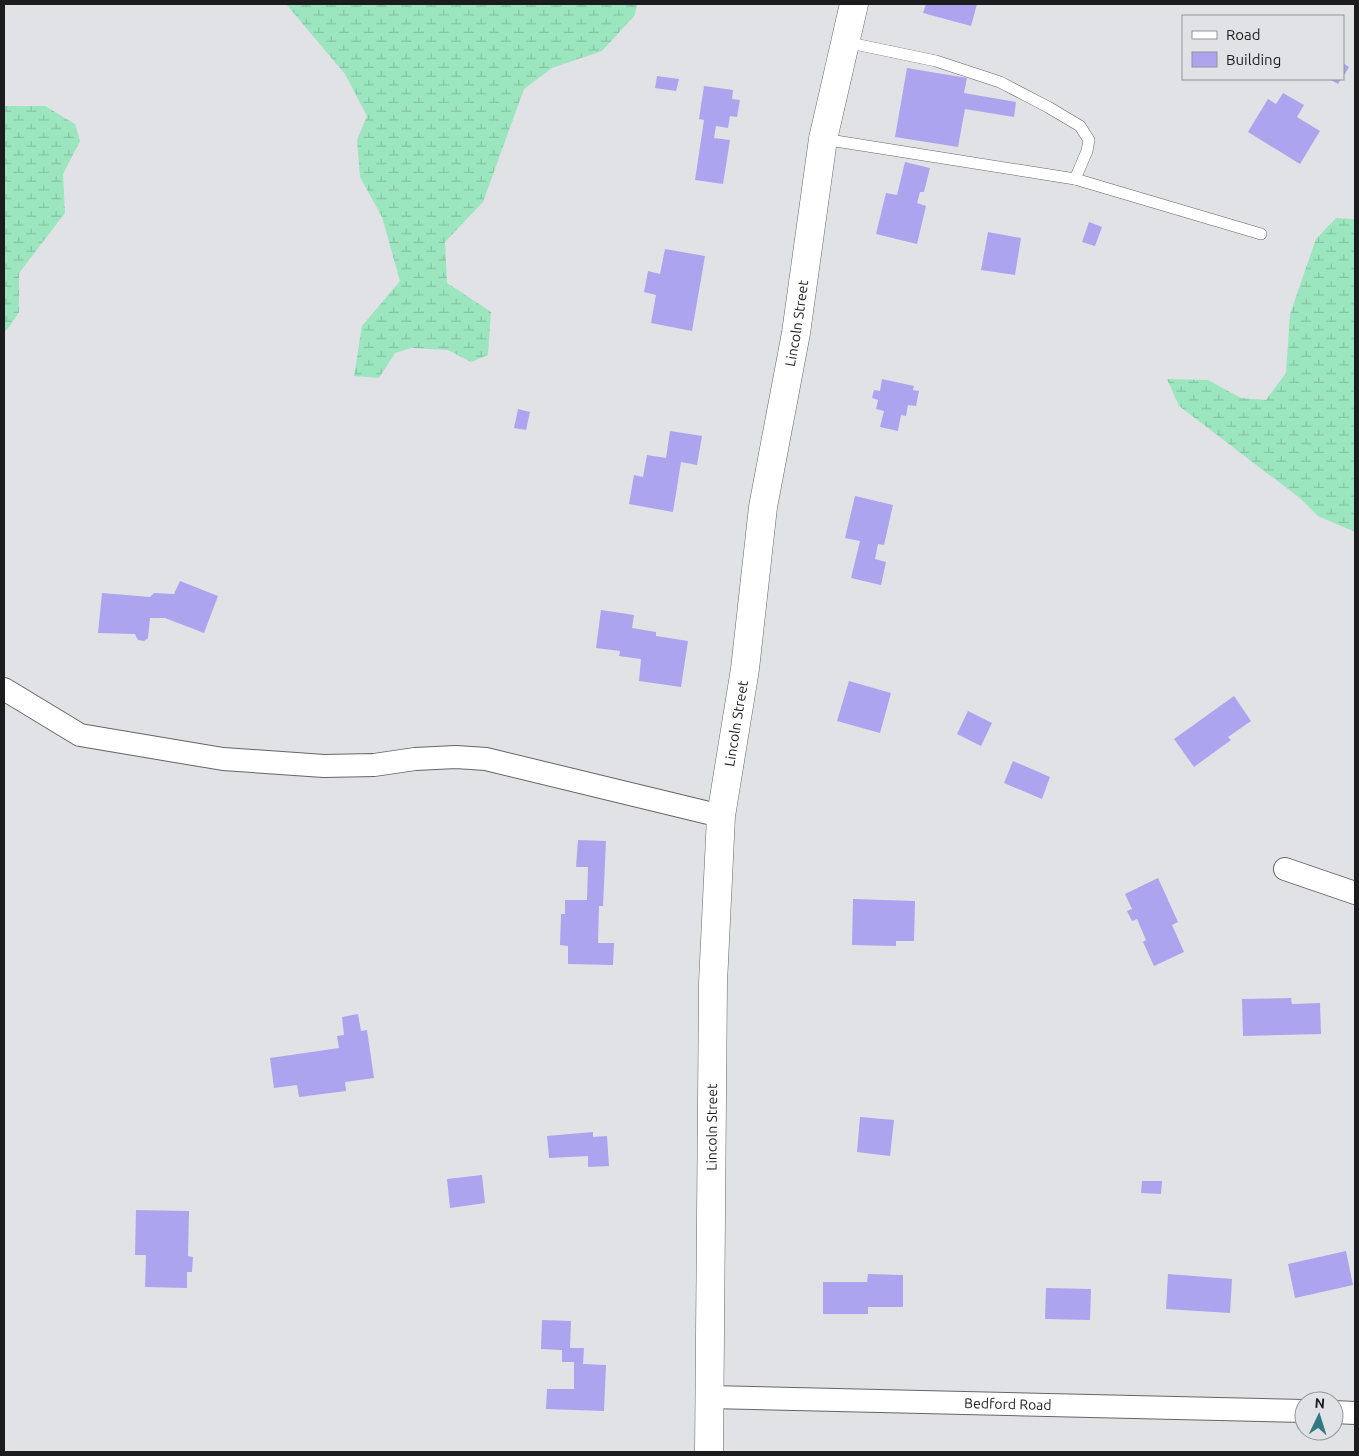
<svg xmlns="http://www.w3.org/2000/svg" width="1359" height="1456" viewBox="0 0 1359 1456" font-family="Ubuntu,sans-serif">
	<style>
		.wetland { fill: url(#wetland-marsh) }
		.building { fill: #aca4ee }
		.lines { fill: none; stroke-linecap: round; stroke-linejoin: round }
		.lane-casing { stroke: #656567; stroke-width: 12 }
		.street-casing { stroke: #656567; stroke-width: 24 }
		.secondary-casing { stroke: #656567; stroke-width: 29 }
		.lane { stroke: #fff; stroke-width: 11 }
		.street { stroke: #fff; stroke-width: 22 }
		.secondary { stroke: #fff; stroke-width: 28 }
		.labels { text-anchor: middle; stroke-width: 4.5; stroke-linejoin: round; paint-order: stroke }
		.street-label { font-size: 14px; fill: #1c1c1e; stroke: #e1e2e5 }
	</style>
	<defs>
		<pattern id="wetland-marsh" width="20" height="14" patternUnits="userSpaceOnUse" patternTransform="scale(1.25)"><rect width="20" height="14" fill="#9be5bf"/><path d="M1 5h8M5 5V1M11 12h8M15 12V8" fill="none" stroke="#85c4a4"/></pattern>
	</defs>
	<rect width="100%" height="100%" fill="#e1e2e5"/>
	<g class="wetland">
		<polygon points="286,4 637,4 635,15 602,51 552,68 524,89 483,202 445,242 447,283 491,312 488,355 471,362 448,350 411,348 395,353 379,378 354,376 362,326 400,281 382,217 360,177 357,140 367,116 345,74"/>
		<polygon points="4,106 45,106 75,124 80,141 63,174 65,213 19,273 19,312 9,327 4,332"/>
		<polygon points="1336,218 1354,219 1355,221 1355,532 1318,516 1301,499 1179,406 1167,379 1208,380 1241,398 1266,400 1286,373 1290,314 1316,239"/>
	</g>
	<g class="building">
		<polygon points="926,4 977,4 971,26 923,13"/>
		<polygon points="1343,63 1349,67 1343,77"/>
		<polygon points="907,68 967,78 964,93 1016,102 1014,117 965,109 958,147 895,137"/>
		<polygon points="657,76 679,79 676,91 655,88"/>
		<polygon points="1329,79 1341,79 1338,84"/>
		<polygon points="704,86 733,90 732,99 740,100 737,117 730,116 728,128 716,126 714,138 730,140 723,184 695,180 704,120 699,119"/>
		<polygon points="1283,93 1304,105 1297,117 1320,131 1300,164 1248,132 1268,99 1276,104"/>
		<polygon points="905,162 930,168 924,192 920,192 917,203 926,206 917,244 876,234 886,193 897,195"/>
		<polygon points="1089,222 1102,227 1095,246 1082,242"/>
		<polygon points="988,232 1021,238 1015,275 981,270"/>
		<polygon points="665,249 705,256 692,331 651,323 656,295 644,292 648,271 660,274"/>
		<polygon points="882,379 914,386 913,390 919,391 916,406 908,405 906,416 901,415 898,431 880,427 884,411 876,409 878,400 872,398 874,390 880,391"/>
		<polygon points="518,409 530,412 526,430 514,428"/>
		<polygon points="670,431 702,436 697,465 681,462 673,512 629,504 634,475 643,477 647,455 666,458"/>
		<polygon points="855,496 893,505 884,545 878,544 875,559 886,562 881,585 851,578 860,541 845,538"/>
		<polygon points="180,581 218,596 204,633 165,618 150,618 148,638 144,641 138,640 135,634 98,633 102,593 150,597 154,593 174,594"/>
		<polygon points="601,610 634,615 632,628 656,632 656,636 688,641 681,687 639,681 641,659 619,656 620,651 596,648"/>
		<polygon points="849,681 891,693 880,733 837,721"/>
		<polygon points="1234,696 1251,721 1228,737 1231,740 1194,767 1174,739"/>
		<polygon points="968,711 992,723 981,746 957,734"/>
		<polygon points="1013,761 1050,777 1042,799 1004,783"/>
		<polygon points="578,840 606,841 603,906 599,906 598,943 614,943 613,965 568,964 568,946 560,945 561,914 565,914 565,900 587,900 588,867 576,867"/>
		<polygon points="1158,878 1178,922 1172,925 1184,952 1154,966 1143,942 1146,940 1137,919 1132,921 1127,911 1132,909 1125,894"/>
		<polygon points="853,899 915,901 914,941 896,941 896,946 852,945"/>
		<polygon points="1291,998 1292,1004 1320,1003 1321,1034 1243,1036 1242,999"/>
		<polygon points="358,1014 361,1031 367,1030 374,1078 345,1082 346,1091 299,1097 297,1085 274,1088 270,1058 339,1048 337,1036 344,1035 342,1017"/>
		<polygon points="860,1117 894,1120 890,1156 857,1152"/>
		<polygon points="593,1132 593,1137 607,1136 609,1166 588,1167 588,1156 549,1158 547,1136"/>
		<polygon points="482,1175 485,1203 450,1208 447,1179"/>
		<polygon points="1142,1181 1162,1181 1161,1194 1141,1193"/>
		<polygon points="136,1210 189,1211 188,1256 193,1257 192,1272 187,1272 187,1288 145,1287 146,1255 135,1255"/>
		<polygon points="1346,1251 1353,1285 1295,1298 1288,1264"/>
		<polygon points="868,1274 903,1275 903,1307 868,1307 868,1314 823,1314 823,1282 867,1282"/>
		<polygon points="1168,1274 1232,1279 1230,1313 1166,1309"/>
		<polygon points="1046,1288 1091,1289 1090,1320 1045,1319"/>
		<polygon points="542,1320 571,1321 570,1348 584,1348 583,1364 606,1365 604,1411 546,1409 547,1389 574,1389 574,1362 562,1362 562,1350 541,1349"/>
	</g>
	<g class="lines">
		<g class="lane-casing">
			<g id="lane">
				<polyline points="823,139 1075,179 1087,151 1089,140 1080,126 1048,107 1000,82 936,61 845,42"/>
				<polyline points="1075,179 1261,234"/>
			</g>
		</g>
		<g class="street-casing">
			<g id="street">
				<polyline points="4,689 80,735 223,759 324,766 374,765 415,759 456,757 486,759 721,816"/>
				<polyline points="1285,869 1355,893"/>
				<path id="s1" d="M710 1397 1304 1411"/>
				<polyline points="1334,1412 1355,1413"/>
			</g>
		</g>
		<g class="secondary-casing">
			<g id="secondary">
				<path id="s2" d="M709 1452 713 983 721 816 745 669 763 507 796 333 823 139 854 4"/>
			</g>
		</g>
		<use href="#lane" class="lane"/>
		<use href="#street" class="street"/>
		<use href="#secondary" class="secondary"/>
	</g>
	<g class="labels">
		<g class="street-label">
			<text dy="5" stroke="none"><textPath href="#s2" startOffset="1135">Lincoln Street</textPath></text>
			<text dy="5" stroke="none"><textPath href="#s2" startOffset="730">Lincoln Street</textPath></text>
			<text dy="5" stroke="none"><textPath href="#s2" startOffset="325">Lincoln Street</textPath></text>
			<text dy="5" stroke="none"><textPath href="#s1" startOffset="298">Bedford Road</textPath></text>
		</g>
	</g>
	<rect width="1359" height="1456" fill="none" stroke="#1c1c1e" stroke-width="10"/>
	<rect x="1182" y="15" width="162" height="65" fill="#e1e2e5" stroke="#929395"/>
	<rect x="1192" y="31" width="25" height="8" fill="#ffffff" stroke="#929395"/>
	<text x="1226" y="40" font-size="15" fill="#1c1c1e">Road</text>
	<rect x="1192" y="52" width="25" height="15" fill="#aca4ee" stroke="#929395"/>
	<text x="1226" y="65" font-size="15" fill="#1c1c1e">Building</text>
	<g transform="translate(1319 1416) rotate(4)"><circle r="24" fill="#e1e2e5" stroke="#929395"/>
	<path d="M0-4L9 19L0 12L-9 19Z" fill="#327984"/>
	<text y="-8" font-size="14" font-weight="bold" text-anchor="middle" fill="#1c1c1e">N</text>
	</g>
</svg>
